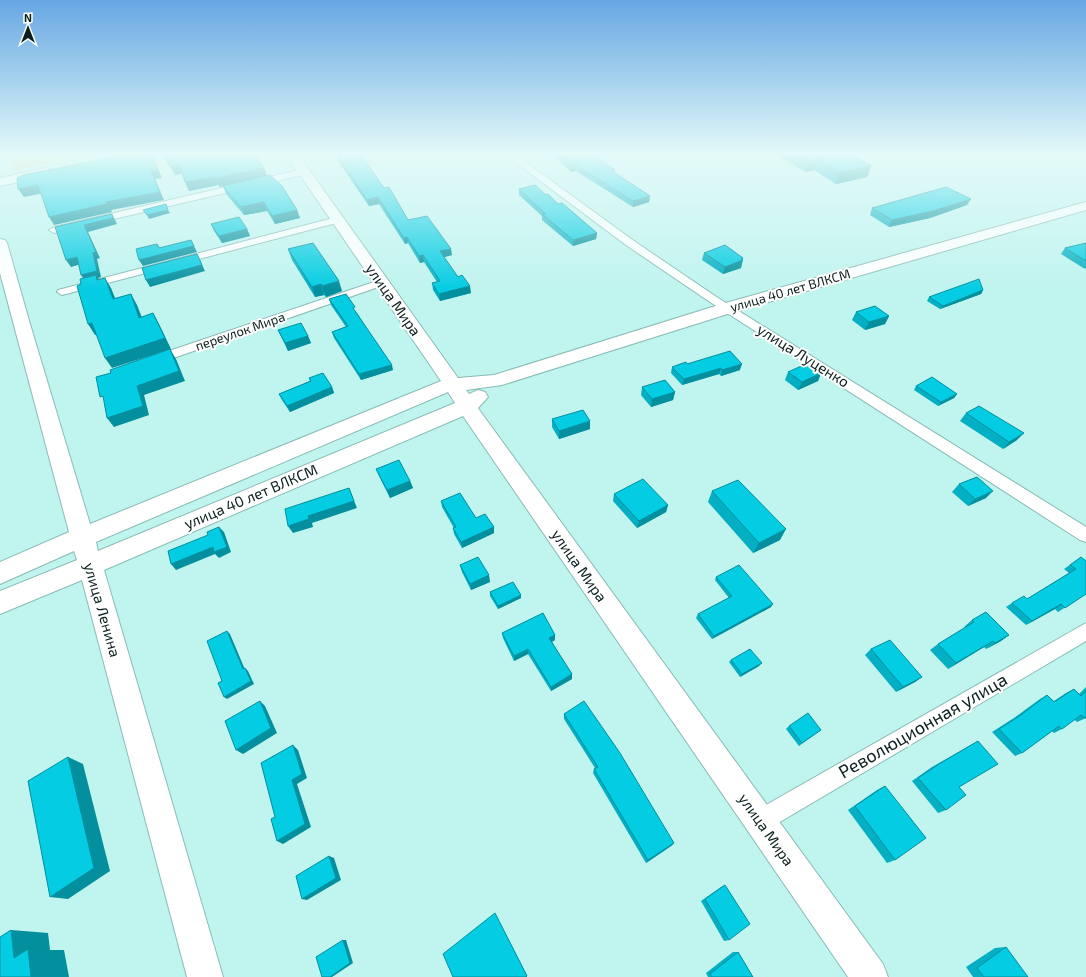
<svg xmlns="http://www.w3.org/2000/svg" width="1086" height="977" viewBox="0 0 1086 977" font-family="'Exo 2',sans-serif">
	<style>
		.green { fill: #fccb96 }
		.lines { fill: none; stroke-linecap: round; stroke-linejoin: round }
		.street-casing { stroke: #89bbb6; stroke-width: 2 }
		.secondary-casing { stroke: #89bbb6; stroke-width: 2 }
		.street { fill: #fff; fill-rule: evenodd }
		.secondary { fill: #fff; fill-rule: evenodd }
		.wall { fill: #03afc2 }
		.shaded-wall { fill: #038f9e }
		.building { fill: #04cce2; stroke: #038f9e }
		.labels { text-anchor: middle; stroke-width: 4; stroke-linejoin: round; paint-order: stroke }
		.far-street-label { font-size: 13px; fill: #0a1f1d; stroke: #fff }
		.street-label { font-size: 15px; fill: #0a1f1d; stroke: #fff }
		.near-street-label { font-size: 18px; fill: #0a1f1d; stroke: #fff }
	</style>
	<rect width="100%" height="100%" fill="#c0f4ef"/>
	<polygon class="green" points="11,153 98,153 14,170"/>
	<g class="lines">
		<g class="street-casing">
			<g id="street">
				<polygon points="503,153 513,153 634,241 718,298 1086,527 1086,542 1080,540 710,302 626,245"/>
				<polygon points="303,169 306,170 307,172 306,174 54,233 49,230 54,227"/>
				<polygon points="337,217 342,220 340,222 62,295 57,292 58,290"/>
				<polygon points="380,280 385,283 384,285 159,363 151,363 149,360 151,357"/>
				<polygon points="1086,623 1086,641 768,829 760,832 752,829 749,821 752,813"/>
			</g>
		</g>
		<g class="secondary-casing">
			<g id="secondary">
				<path d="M285 153H297L458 378 494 375 722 304 1086 202V210L734 312 502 385 466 390 469 394 478 390 485 392 488 397 478 408 480 411 883 964 888 977H848L463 416 104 570 223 977H187L82 580 0 614V591L77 560 74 551 0 584V562L69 532 0 273V239L5 240 7 243 30 324 90 524 441 381ZM448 392 455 403 98 551 96 542Z"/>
				<polygon points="46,168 50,169 52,172 50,175 0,186 0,178"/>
			</g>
		</g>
		<use href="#street" class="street"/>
		<use href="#secondary" class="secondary"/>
	</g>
	<g class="wall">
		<polygon points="161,153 184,153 185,156 267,176 297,210 300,218 275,224 267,211 244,215 226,194 223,186 220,187 218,185 189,191 185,182 182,173 175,175"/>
		<polygon points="547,153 593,153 615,173 650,196 649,202 633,207 576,171 571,172 555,158"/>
		<polygon points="741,153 764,153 747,157"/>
		<polygon points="772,153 848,153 871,166 867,177 836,184 814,170 806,172"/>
		<polygon points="337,155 408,220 452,255 444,257 458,277 471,293 440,301 433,290 432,283 437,282 424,262 420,263 408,243 405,244 379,204 369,206 338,161"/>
		<polygon points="519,189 558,204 597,233 596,239 573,246 542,220 542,216 519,195"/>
		<polygon points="967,205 930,218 889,227 870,215 872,208"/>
		<polygon points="211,224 247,229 250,236 222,243 214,231"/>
		<polygon points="1086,243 1086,268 1085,269 1061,254 1065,248"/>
		<polygon points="288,249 342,291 326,297 324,295 315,297 292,260"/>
		<polygon points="704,253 743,260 741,268 723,274 702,260"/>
		<polygon points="983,290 981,294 940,309 927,301 929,297"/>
		<polygon points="329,299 357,313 393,370 361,380 334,338 332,332 346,327 331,305"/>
		<polygon points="856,312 889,316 885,324 865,330 852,320"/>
		<polygon points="278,330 308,336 311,343 288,351"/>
		<polygon points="687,364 740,370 721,376 719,374 682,385 671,373 672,367"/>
		<polygon points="788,372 821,373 818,381 798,390 785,380"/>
		<polygon points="309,378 332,387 334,393 290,412 282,400 279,394 310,381"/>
		<polygon points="916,386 957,394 954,398 938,406 914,390"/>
		<polygon points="642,387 675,392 673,400 651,407 641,395"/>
		<polygon points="966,413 1017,440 1003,449 960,421"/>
		<polygon points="552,419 590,429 559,439 552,427"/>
		<polygon points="376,469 410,481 413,488 390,498 379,476"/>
		<polygon points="959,484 986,498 968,506 952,492"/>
		<polygon points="712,491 780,540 753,553 708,502"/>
		<polygon points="614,494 668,505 666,512 637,528 613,501"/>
		<polygon points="441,501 494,527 494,533 462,548 454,534 453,528 454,528 442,507"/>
		<polygon points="1081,557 1086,594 1058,612 1055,609 1026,625 1006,607 1012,603 1027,599 1069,573 1064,569"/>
		<polygon points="460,565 490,582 471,590 462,572"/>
		<polygon points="716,577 771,607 712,639 696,618 698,614 729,598 715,580"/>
		<polygon points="490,592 521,598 498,609 490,596"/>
		<polygon points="972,620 1009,635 1001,641 986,649 984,647 948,669 930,650 938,644 965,628 964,627"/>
		<polygon points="502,633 555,635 555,640 552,642 572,674 572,679 551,691 528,654 514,661 503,638"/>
		<polygon points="871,649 922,677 915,682 896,692 865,655"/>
		<polygon points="731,660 759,666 740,677 729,662"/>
		<polygon points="1086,687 1086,718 1077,722 1074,719 1062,729 1054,733 1052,731 1022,753 1015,756 992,732 1014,718 1040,699 1047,695 1054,701 1066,693 1074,689 1079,694"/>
		<polygon points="564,714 674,843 671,846 646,863 593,773 594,769 595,768 564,719"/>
		<polygon points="789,726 818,732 799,746 786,729"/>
		<polygon points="978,741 946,810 938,813 912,781 932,767"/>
		<polygon points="885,786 895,860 887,863 848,810 877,790"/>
		<polygon points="725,885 729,940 724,941 701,901 721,887"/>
		<polygon points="1006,947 1028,977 973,977 966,967 995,948"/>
		<polygon points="733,952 738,952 753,977 708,977 706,973"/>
	</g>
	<g class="shaded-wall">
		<polygon points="151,153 162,178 155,179 164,200 111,210 112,212 54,225 49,217 106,202 151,171"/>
		<polygon points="748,153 764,153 747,157"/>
		<polygon points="818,159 814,170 806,172 810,161"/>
		<polygon points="180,164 184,173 175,175 171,166"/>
		<polygon points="576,165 576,171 571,172 571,166"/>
		<polygon points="871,166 867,177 836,184 840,172"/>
		<polygon points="264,168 267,176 220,187 217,178"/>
		<polygon points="215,177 218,185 189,191 185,182"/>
		<polygon points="38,185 44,193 24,197 18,189"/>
		<polygon points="650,196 649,202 633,207 633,201"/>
		<polygon points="378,197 379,204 369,206 367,200"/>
		<polygon points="971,199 967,205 930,218 889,227 892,220"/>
		<polygon points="264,202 267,211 244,215 241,207"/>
		<polygon points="168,210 170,213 149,219 147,215"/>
		<polygon points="297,210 300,218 275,224 272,216"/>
		<polygon points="112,214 117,224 88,232 100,258 97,259 101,277 98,278 103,286 85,281 81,275 84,225"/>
		<polygon points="247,229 250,236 222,243 219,236"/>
		<polygon points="597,233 596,239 573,246 573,240"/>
		<polygon points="407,237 408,243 405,244 404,238"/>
		<polygon points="157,244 161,250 194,246 197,252 143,266 139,260"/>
		<polygon points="451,249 452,255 441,258 440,251"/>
		<polygon points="197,254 205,271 150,287 146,280"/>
		<polygon points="423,255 424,262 420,263 419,256"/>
		<polygon points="77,257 81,264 71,267 66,260"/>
		<polygon points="743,258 741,268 723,274 725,267"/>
		<polygon points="105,278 111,288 120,310 113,299"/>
		<polygon points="339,281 342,291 326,297 322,286"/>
		<polygon points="321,284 324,295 315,297 312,287"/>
		<polygon points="470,286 471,293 440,301 439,294"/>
		<polygon points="983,290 981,294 940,309 943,306"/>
		<polygon points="131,294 137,305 146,328 139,318"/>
		<polygon points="153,313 159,324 171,349 112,368 105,358"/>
		<polygon points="889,316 885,324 865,330 869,322"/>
		<polygon points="92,323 100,334 95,335 88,324"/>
		<polygon points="308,336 311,343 288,351 285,343"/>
		<polygon points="170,349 176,359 185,381 144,395 149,415 114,427 107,418 137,386"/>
		<polygon points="742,364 740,370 721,376 722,370"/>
		<polygon points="392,365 393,370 361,380 359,374"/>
		<polygon points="721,368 719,374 682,385 684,379"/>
		<polygon points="821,373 818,381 798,390 802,382"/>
		<polygon points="332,387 334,393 290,412 287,406"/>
		<polygon points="675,392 673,400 651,407 652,399"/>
		<polygon points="957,394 954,398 938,406 941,402"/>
		<polygon points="590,421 590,429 559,439 559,431"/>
		<polygon points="1024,433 1017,440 1003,449 1009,442"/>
		<polygon points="410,481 413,488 390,498 387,490"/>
		<polygon points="349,488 357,508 312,523 313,527 293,533 288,526 308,516"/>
		<polygon points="993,491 986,498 968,506 975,499"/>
		<polygon points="668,505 666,512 637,528 639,521"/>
		<polygon points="219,527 224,532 231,552 219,558 215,554 176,570 171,564"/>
		<polygon points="494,527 494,533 462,548 461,542"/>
		<polygon points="786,529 780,540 753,553 759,543"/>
		<polygon points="489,575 490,582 471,590 470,584"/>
		<polygon points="521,595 521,598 498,609 498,606"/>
		<polygon points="773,604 771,607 712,639 714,636"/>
		<polygon points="1061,604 1055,609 1026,625 1032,621"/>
		<polygon points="227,631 230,634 246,672 243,669"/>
		<polygon points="555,635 555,640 549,643 549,638"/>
		<polygon points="1009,635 1001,641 986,649 995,643"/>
		<polygon points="993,641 984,647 948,669 956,663"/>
		<polygon points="528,649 528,654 514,661 514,656"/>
		<polygon points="762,663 759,666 740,677 742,674"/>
		<polygon points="245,668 248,671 254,684 227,699 224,697"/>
		<polygon points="572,674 572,679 551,691 551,687"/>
		<polygon points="922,677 915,682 896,692 903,687"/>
		<polygon points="260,701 265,706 277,733 243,754 236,750"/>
		<polygon points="293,745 298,750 307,778 297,784 311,827 283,844 277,841 292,780"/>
		<polygon points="68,757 83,764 110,871 68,899 50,897"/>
		<polygon points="674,843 671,846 646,863 648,860"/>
		<polygon points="329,856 334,858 341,880 307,900 302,899"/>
		<polygon points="495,913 496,915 527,976 526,977"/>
		<polygon points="11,930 48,933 50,950 64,950 69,977 31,977 14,958"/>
		<polygon points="343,940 346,940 353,963 332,977 330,977"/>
	</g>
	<g class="building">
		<polygon points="119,153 151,153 158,170 151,171 160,192 106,202 107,204 49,217 38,185 18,189 17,178 23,175 115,157 113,155"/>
		<polygon points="163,153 184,153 185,156 196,153 254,153 264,168 217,178 215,177 185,182 180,164 171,166"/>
		<polygon points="343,153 360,153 384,188 389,187 408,220 427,216 451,249 440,251 458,277 462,275 470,286 439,294 432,283 440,281 423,255 419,256 407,237 404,238 378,197 367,200 337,155"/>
		<polygon points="556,153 593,153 615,170 612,171 650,196 633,201 576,165 571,166"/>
		<polygon points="795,153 848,153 871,166 840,172 818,159 810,161"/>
		<polygon points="270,175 282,186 297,210 272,216 264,202 241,207 223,186"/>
		<polygon points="535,185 546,195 548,194 558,204 562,203 597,233 573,240 542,214 546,214 519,189"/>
		<polygon points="946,187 971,199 933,211 892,220 872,208"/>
		<polygon points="166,204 168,210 147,215 143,210"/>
		<polygon points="112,214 113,218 84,225 96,252 93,253 97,271 81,275 77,257 66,260 55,227"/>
		<polygon points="239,217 247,229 219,236 211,224"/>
		<polygon points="191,240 194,246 139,260 136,249 157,244 159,248"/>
		<polygon points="313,243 339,281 322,286 321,284 312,287 288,249"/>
		<polygon points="1086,243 1086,261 1065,248"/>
		<polygon points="725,245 743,258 741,259 743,260 725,267 704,253"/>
		<polygon points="197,254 202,265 146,280 142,268"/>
		<polygon points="96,275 97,280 105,278 113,299 131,294 139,318 153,313 165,338 105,358 92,323 88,324 77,286 81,284 80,279"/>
		<polygon points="979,279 983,290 943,306 929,297"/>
		<polygon points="346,294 355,307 353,308 392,365 359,374 332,332 348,326 329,299"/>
		<polygon points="875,306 889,316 869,322 856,312"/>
		<polygon points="301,323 308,336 285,343 278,330"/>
		<polygon points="170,349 179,371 137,386 143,406 107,418 103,396 100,397 96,377 111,373 110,370"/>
		<polygon points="730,351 742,364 722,370 721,368 684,379 672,367 686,362 687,364"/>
		<polygon points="808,363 821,373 802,382 788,372"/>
		<polygon points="323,373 332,387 287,406 279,394 311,381 309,378"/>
		<polygon points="932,377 957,394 941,402 916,386"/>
		<polygon points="665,380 675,392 652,399 642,387"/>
		<polygon points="979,406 1024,433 1009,442 966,413"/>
		<polygon points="583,410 590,421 559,431 552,419"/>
		<polygon points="399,460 410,481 387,490 376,469"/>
		<polygon points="977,477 993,491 975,499 959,484"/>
		<polygon points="643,479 668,505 639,521 614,494"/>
		<polygon points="738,480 786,529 759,543 712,491"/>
		<polygon points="349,488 354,501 308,516 309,519 288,526 285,509"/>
		<polygon points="460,493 476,518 485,514 494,527 461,542 453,528 456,527 441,501"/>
		<polygon points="219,527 227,547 214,552 213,547 171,564 168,551 208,535 207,532"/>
		<polygon points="478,557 489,575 470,584 460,565"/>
		<polygon points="1081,557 1086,561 1086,594 1065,608 1061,604 1032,621 1012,603 1024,596 1027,599 1076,569 1070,565"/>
		<polygon points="739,565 773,604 714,636 698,614 732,596 716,577"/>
		<polygon points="513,582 521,595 498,606 490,592"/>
		<polygon points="986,612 1009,635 995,643 993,641 956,663 938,644 974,622 972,620"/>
		<polygon points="543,613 555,635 549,638 572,674 551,687 528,649 514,656 502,633"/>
		<polygon points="227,631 243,669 245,668 251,681 224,697 218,683 222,681 207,641"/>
		<polygon points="890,640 922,677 903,687 871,649"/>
		<polygon points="750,649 762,663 742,674 731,660"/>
		<polygon points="1074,689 1081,696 1086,691 1086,718 1085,718 1081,715 1062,729 1059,726 1022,753 999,729 1021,715 1047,695 1054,702"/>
		<polygon points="260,701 271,728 236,750 225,721"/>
		<polygon points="584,701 620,753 674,843 648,860 594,769 598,767 564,714"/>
		<polygon points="808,713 821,730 802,743 789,726"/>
		<polygon points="978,741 998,764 959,787 966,795 946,810 918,778 939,764"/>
		<polygon points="293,745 302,774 292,780 305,824 277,841 271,819 275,817 261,763"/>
		<polygon points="68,757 94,868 50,897 28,781"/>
		<polygon points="885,786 926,838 895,860 855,806"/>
		<polygon points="329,856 336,878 302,899 296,876"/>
		<polygon points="725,885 750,924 729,940 705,899"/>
		<polygon points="495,913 527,976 526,977 453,977 443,954"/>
		<polygon points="11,930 14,958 28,949 31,977 0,977 0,937"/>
		<polygon points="343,940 350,963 330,977 322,977 316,957"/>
		<polygon points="1006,947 1028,977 984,977 977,968"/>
		<polygon points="738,952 753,977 712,977 710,974"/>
	</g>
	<linearGradient id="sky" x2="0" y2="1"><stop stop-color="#66a7e3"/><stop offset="0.53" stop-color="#e3faf8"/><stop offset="1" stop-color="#e3faf8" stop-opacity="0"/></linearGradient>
	<rect width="1086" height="290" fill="url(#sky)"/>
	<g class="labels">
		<g class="far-street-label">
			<text transform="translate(790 290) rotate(-16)" y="5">улица 40 лет ВЛКСМ</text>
			<text transform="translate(240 331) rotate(-19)" y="5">переулок Мира</text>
		</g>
		<g class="street-label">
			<text transform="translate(393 300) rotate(55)" y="5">улица Мира</text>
			<text transform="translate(803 356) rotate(32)" y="5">улица Луценко</text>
			<text transform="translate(251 497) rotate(-23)" y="5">улица 40 лет ВЛКСМ</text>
			<text transform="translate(579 566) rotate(55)" y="5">улица Мира</text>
			<text transform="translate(102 610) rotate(74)" y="5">улица Ленина</text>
			<text transform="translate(766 830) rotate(55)" y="5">улица Мира</text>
		</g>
		<g class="near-street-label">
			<text transform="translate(923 726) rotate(-30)" y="6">Революционная улица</text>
		</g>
	</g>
	<g transform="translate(28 28)" stroke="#ffffff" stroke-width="3" paint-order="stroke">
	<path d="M0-3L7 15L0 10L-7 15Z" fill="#0a1f1d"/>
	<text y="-6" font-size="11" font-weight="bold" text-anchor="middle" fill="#0a1f1d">N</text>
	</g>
</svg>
